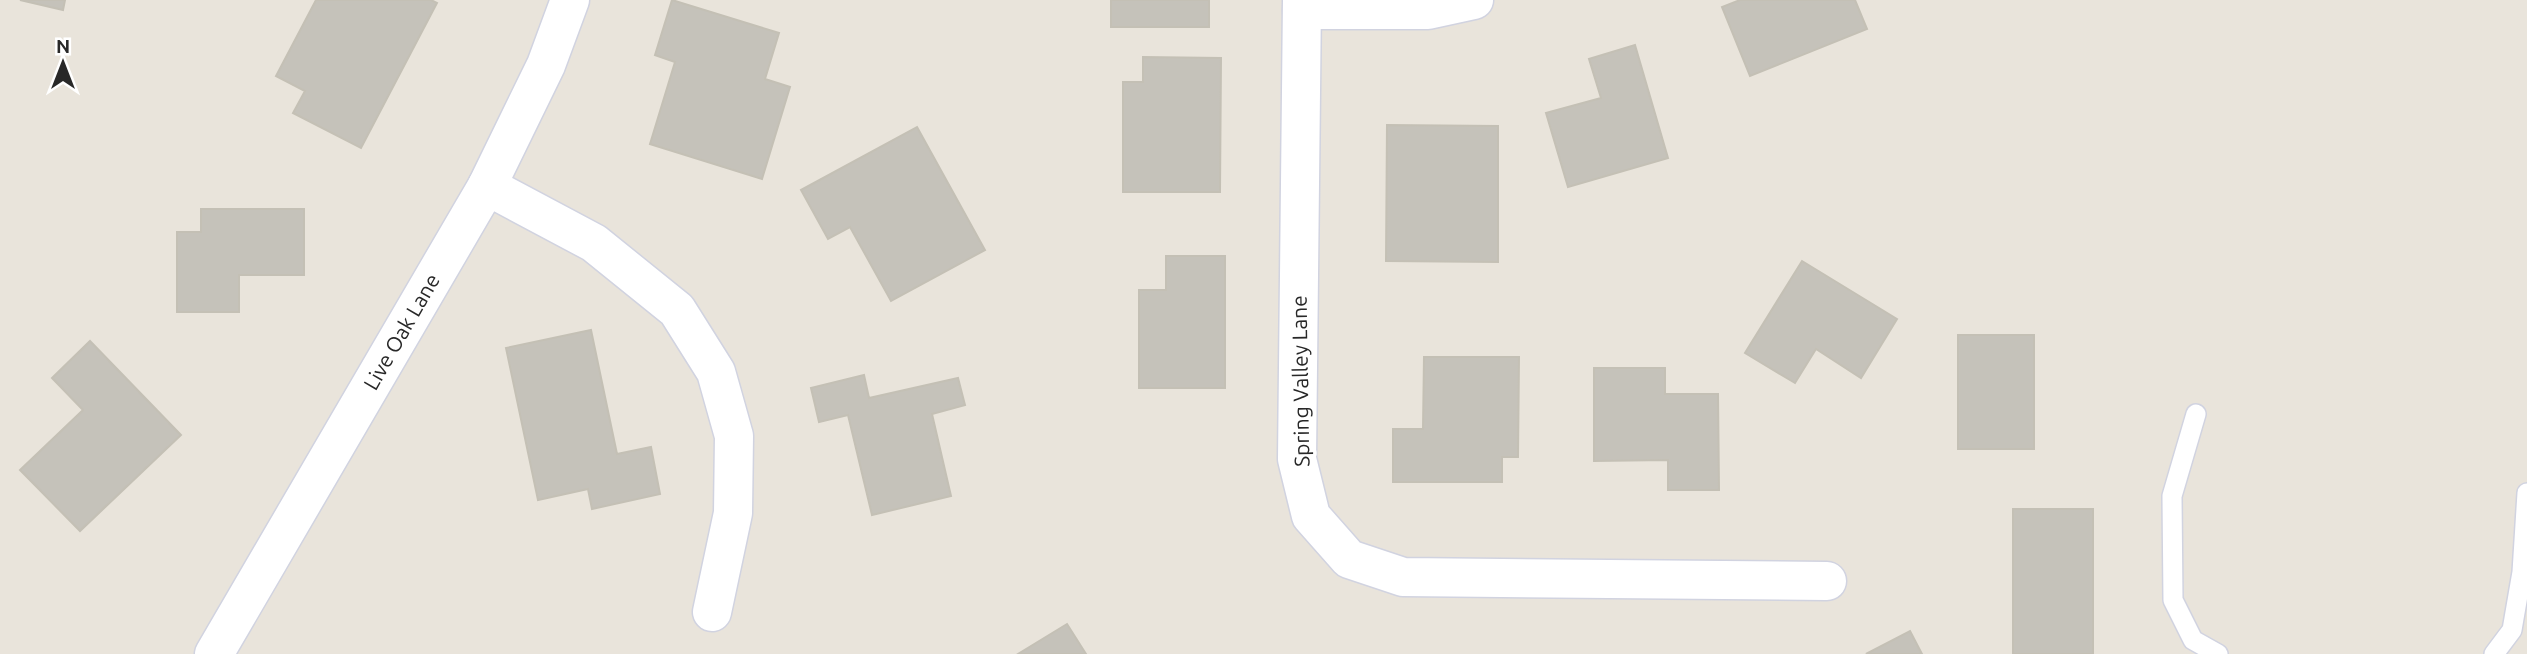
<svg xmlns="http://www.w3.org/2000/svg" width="2527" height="654" viewBox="0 0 2527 654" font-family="Ubuntu,sans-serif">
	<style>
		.building { fill: #c5c2ba; stroke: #c4c0b5; stroke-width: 2 }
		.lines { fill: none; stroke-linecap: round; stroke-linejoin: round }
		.service-casing { stroke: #d1d3e0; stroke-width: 22 }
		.minor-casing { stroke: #d1d3e0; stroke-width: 41 }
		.service { stroke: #fff; stroke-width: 19 }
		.minor { stroke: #fff; stroke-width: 38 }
		.labels { text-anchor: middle; stroke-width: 7; stroke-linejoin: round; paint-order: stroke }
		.street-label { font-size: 21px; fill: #282828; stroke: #fff }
	</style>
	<rect width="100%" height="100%" fill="#e9e4db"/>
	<g class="building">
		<polygon points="20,0 65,0 63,10"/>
		<polygon points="316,0 431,0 437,3 361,148 293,113 305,91 276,76"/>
		<polygon points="672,0 779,33 765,79 790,87 762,179 650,144 675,62 655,55"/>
		<rect x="1111" y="0" width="98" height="27"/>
		<polygon points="1740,0 1855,0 1867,29 1750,76 1722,7"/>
		<polygon points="1635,45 1668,158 1568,187 1546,113 1601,98 1589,59"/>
		<polygon points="1143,57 1221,58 1220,192 1123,192 1123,82 1143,82"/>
		<polygon points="1387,125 1498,126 1498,262 1386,261"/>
		<polygon points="917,127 985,250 891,301 850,227 828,239 801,190"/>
		<polygon points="201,209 304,209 304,275 239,275 239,312 177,312 177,232 201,232"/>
		<polygon points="1166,256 1225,256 1225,388 1139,388 1139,290 1166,290"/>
		<polygon points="1802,261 1897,319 1861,378 1816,349 1795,383 1745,353"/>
		<polygon points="591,330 617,454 651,447 660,494 592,509 588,489 538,500 506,348"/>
		<rect x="1958" y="335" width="76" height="114"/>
		<polygon points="90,341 181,435 80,531 20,470 83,410 52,378"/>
		<polygon points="1424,357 1519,357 1518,457 1502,457 1502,482 1393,482 1393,429 1423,429"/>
		<polygon points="1594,368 1665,368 1665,394 1718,394 1719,490 1668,490 1668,460 1594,461"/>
		<polygon points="864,375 869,398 958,378 965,405 932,414 951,496 872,515 848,415 819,422 811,388"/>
		<rect x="2013" y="509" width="80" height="145"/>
		<polygon points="1067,624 1086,654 1018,654"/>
		<polygon points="1910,631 1922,654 1866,654"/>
	</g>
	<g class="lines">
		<g class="service-casing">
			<g id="service">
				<polyline points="2196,414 2172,496 2173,600 2193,640 2218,654"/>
				<polyline points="2494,654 2512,630 2522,572 2527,493"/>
			</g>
		</g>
		<g class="minor-casing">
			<g id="minor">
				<polyline points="1302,0 1297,459 1311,516 1349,559 1403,577 1827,581"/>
				<polyline points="1302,10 1428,10 1474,0"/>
				<polyline points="487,186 594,243 677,310 716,372 734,436 733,513 712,612"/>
				<polyline points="214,654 487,186 546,65 570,0"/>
			</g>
		</g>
		<use href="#service" class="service"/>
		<use href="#minor" class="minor"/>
	</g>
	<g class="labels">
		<g class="street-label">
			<text transform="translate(402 332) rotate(-60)" y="7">Live Oak Lane</text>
			<text transform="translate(1301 381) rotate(-91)" y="7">Spring Valley Lane</text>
		</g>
	</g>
	<g transform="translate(63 63)" stroke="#ffffff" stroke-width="5" paint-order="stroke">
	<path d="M0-5L12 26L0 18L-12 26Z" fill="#282828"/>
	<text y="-10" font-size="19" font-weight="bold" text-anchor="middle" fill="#282828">N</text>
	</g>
</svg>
